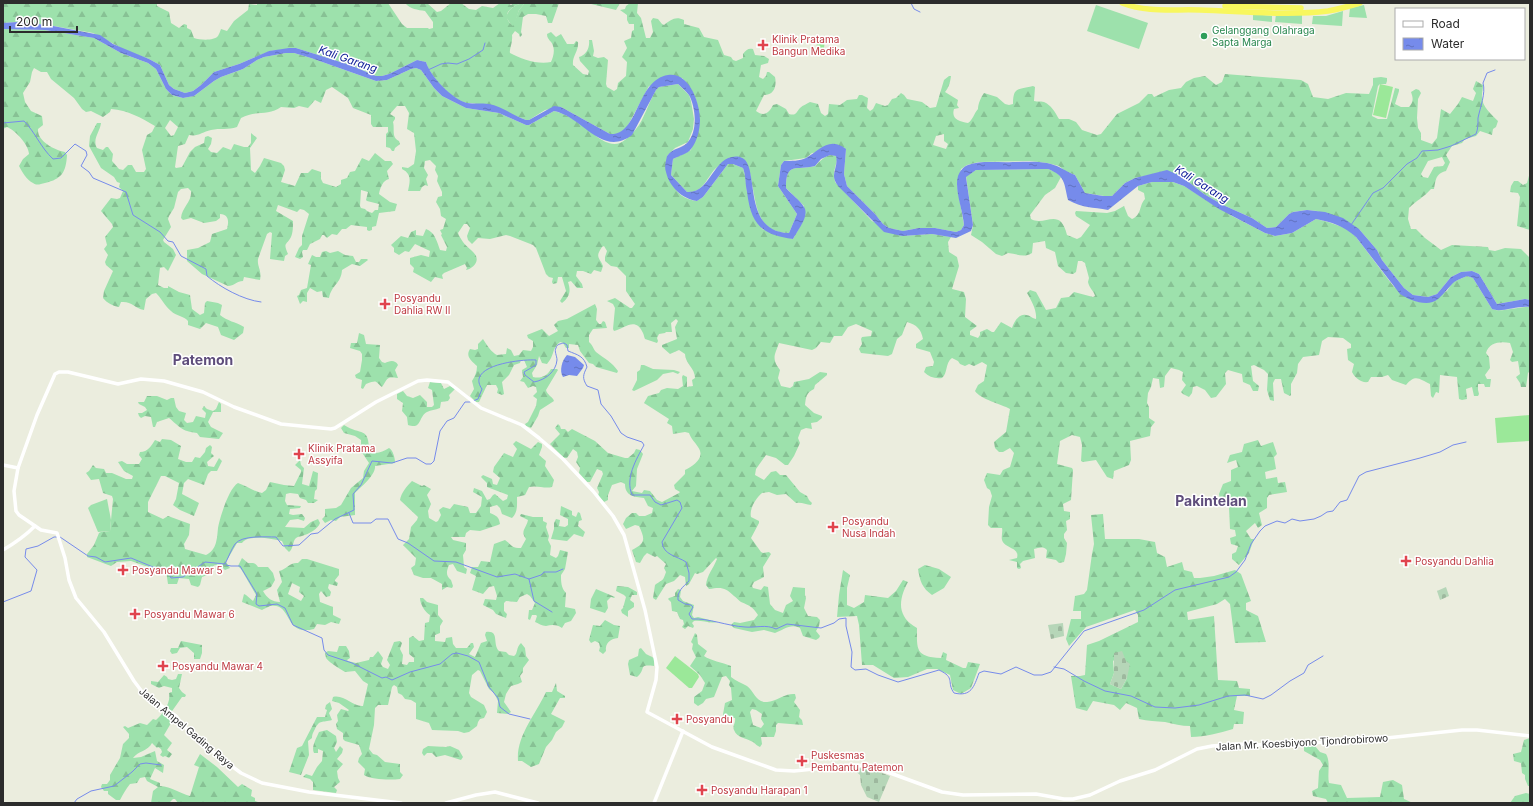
<svg xmlns="http://www.w3.org/2000/svg" width="1533" height="806" viewBox="0 0 1533 806" font-family="Inter,sans-serif">
	<style>
		.grass { fill: #9de1ac }
		.forest { fill: url(#forest-firs); fill-rule: evenodd }
		.cemetery { fill: url(#cemetery-stones) }
		.pitch { fill: #9be899 }
		.water { fill: url(#water-ripples) }
		.lines { fill: none; stroke-linecap: round; stroke-linejoin: round }
		.stream { stroke: #768beb; stroke-width: 1 }
		.secondary { stroke: #fff; stroke-width: 3.5 }
		.highway { stroke: #f8f75e; stroke-width: 5.5 }
		.leisure-dot { fill: #2e9e5b; stroke: #fff; stroke-width: 1.5 }
		.health-dot { fill: #e0444e; stroke: #fff; stroke-width: 1.5 }
		.labels { text-anchor: middle; stroke-width: 3; stroke-linejoin: round; paint-order: stroke }
		.leisure-label { font-size: 10px; fill: #27864d; stroke: #fff; text-anchor: start }
		.health-label { font-size: 10px; fill: #be3a42; stroke: #fff; text-anchor: start }
		.street-label { font-size: 10px; fill: #2c2c2c; stroke: #fff }
		.water-label { font-size: 11px; font-style: italic; fill: #122099; stroke: #fff }
		.district-label { font-size: 14px; font-weight: bold; fill: #5e4d7b; stroke: #fff }
	</style>
	<defs>
		<pattern id="forest-firs" width="22" height="20" patternUnits="userSpaceOnUse"><rect width="22" height="20" fill="#9de1ac"/><path d="M5 1l3.5 6h-7zM16 11l3.5 6h-7z" fill="#87c194"/></pattern>
		<pattern id="cemetery-stones" width="16" height="16" patternUnits="userSpaceOnUse"><rect width="16" height="16" fill="#b6d6b8"/><path d="M2 7V4a2 2 0 0 1 4 0v3zM10 15v-3a2 2 0 0 1 4 0v3z" fill="#9db89e"/></pattern>
		<pattern id="water-ripples" width="26" height="14" patternUnits="userSpaceOnUse"><rect width="26" height="14" fill="#768beb"/><path d="M2 4q2-2 4 0t4 0M15 11q2-2 4 0t4 0" fill="none" stroke="#6172bf"/></pattern>
	</defs>
	<rect width="100%" height="100%" fill="#ebedde"/>
	<g class="grass">
		<path d="M525 3 519 10 514 26H512L506 17C509 8 516 4 525 3Z"/>
		<polygon points="1096,5 1148,23 1139,49 1087,31"/>
		<polygon points="1364,5 1367,18 1349,17 1350,8"/>
		<polygon points="1343,11 1342,26 1312,24 1313,16 1326,16"/>
		<polygon points="1253,14 1272,16 1272,22 1253,20"/>
		<polygon points="1276,14 1302,15 1302,24 1275,22"/>
		<polygon points="641,365 644,365 653,369 674,370 680,372 678,374 673,372 663,374 657,380 634,391 632,390 637,380 637,372 640,370"/>
		<polygon points="107,499 111,520 110,531 98,532 88,508 91,505"/>
	</g>
	<g class="forest">
		<path d="M3 3H157V6L169 12 171 23 179 28 184 24 187 25V28L191 30 194 38C200 40 214 41 218 36 219 34 220 32 221 29L227 31 234 21 248 10 249 4 257 5V3H388L402 24 407 28H428L429 29 433 28V22L425 11C418 10 410 9 405 3H427L437 12 441 11 451 3H461L469 9 476 10 482 6 493 8 500 3H507L511 5 515 3H522C510 7 500 15 513 26L519 10 525 3H559L552 23H548L546 16 536 14H528L523 17 521 32 522 35 520 37 519 34 515 31 512 35C513 43 509 49 510 53 521 59 538 65 551 62 553 58 555 51 553 46 552 41 547 40 547 34L551 32 556 37 561 34 567 44H574L576 41 578 42C579 51 572 56 573 65L583 74 588 75 589 71 580 61 579 57C586 55 590 48 589 40H592L594 51 593 56 598 58 604 57 608 60 606 84 607 87 614 91 617 89 618 83 626 76 627 62 622 57 627 48 624 41 631 38 632 31 634 30V24H629L627 20V15L620 10 625 9 626 6 630 3H638L637 13 641 18 646 38H650L653 32 651 21 653 18 658 19 662 24 664 25C671 20 675 16 684 20V24L699 28 704 37 718 40 724 55 731 57 733 60 736 61 743 58V54C746 50 748 48 753 49L755 55 764 56 769 59 768 63 761 65 759 77 763 79 766 76 767 72H769L775 77C777 86 774 95 764 95L756 111C764 117 769 113 773 105L777 104 786 109 789 114C797 116 796 112 800 108 803 105 807 104 810 102L818 104 821 113 825 116 828 114 829 104 840 105 847 100 857 99 859 95H862L868 98 867 108 870 111 873 109 876 103 885 106 888 105 892 99 896 98 901 93 904 95 907 99 922 102 930 108 936 107 944 80 949 76H951C950 83 949 87 945 92L958 100 957 105 959 108 954 109C951 119 959 121 968 123 973 120 974 113 978 109 978 104 981 97 984 93L997 97 1005 104 1009 105 1013 104C1013 86 1019 90 1033 86L1035 87 1034 101C1038 102 1040 101 1044 102 1051 105 1055 112 1059 119H1069L1076 122 1082 130 1097 135 1101 134 1117 114 1139 103 1148 94H1152L1154 97 1169 90 1181 88 1186 82 1194 78 1205 76 1216 85 1222 82 1225 74 1301 80 1308 84 1313 97 1328 99 1346 93 1369 94 1373 85V78L1381 77 1387 78V81L1386 84H1380L1378 86 1372 116 1378 119H1387L1395 88 1399 89V91L1395 104 1401 107H1409C1414 101 1413 98 1411 92L1416 89 1419 90 1421 93 1418 99 1417 118 1418 128 1421 133V140L1432 144 1437 138 1441 109 1450 114 1458 104 1462 97 1473 101 1476 93 1473 89 1476 81 1483 85C1483 89 1482 92 1482 95 1481 106 1491 114 1498 121L1496 127 1493 129 1492 135 1480 131 1476 136 1465 139 1462 143 1452 146 1446 155 1450 162 1446 171C1435 174 1436 180 1434 189H1431C1423 198 1417 200 1409 208L1408 219 1411 229H1416L1425 238 1441 250 1452 245 1488 247 1489 250 1495 251 1505 248 1521 249 1530 258V300L1525 299 1497 304 1479 274 1472 271 1461 272 1451 277 1437 294 1428 297 1413 295 1404 288 1382 260 1377 250 1359 229 1317 211 1306 210 1293 212 1289 214 1276 227 1267 228 1252 218 1223 205 1204 194 1181 176 1150 175 1135 178 1125 183 1112 196H1104L1085 193 1075 175 1065 171 1059 166 1047 163 1030 161 979 162 967 165 961 169 957 186 964 225 961 230 956 232 935 228H919L903 231 889 228 883 224 875 214 847 186 844 174 846 149 812 153 806 158 784 161 781 165 778 186 797 214 789 233C758 232 757 209 752 184 751 179 751 173 748 169 746 164 741 161 738 157 731 160 720 164 715 169 706 179 703 193 687 192L671 175 673 159 691 150C697 120 706 103 682 78L649 86 626 129 617 134H610L561 107 545 110 529 120H526C510 114 494 109 478 104 473 103 468 104 463 102 449 96 430 76 426 62L417 60 389 74 382 76H376L350 65 296 48 270 51 239 64 214 72 201 85 193 91 185 93 174 89 169 85 160 65 149 59 127 51 93 33 48 25 17 22 3 23ZM944 134V141L948 144 946 149 933 145 936 136ZM1442 157 1445 163 1443 166 1434 167 1428 178 1423 177 1421 174 1428 161Z"/>
		<polygon points="587,3 620,3 616,10"/>
		<path d="M3 29 45 30 94 38 121 53 148 63 156 69 166 89 172 95 183 98 194 96 214 81 221 77 243 69 257 60 264 57 286 53H294L311 58 376 81 387 80 411 69 416 68 421 70 434 88 442 96 466 108 499 113 526 125H529L554 111C564 113 573 119 582 125 592 131 605 148 620 143 625 141 633 133 636 129 644 120 649 101 656 90L659 87 678 84 689 95 691 101 694 119 693 129 688 142 675 148 667 156C671 177 671 198 697 201L703 197 728 164H733L743 168 745 175 747 192 762 229 793 239 802 223 804 206 786 188C786 161 796 171 815 166 821 160 828 152 836 156L837 160 834 172 835 182 872 221 902 236 932 234 951 237 948 242 949 252 957 257 959 266 952 289 964 292 966 299 965 317 977 326 970 331V335L978 338 980 335V332L987 329 992 332H994L1001 322 1012 328C1014 322 1019 313 1026 315 1030 315 1031 318 1036 319 1037 310 1031 300 1027 293L1030 290 1036 292 1046 310 1056 308 1061 298 1069 297 1074 292 1093 297 1095 296C1094 291 1089 288 1088 282L1089 278 1085 263 1082 261H1078L1076 272 1073 274 1066 273 1058 266 1055 252 1046 248 1045 241 1033 243 1032 253C1024 258 1017 254 1008 253L1002 256 996 254 982 242 971 235 973 225 966 176 976 170 1048 169 1056 172 1061 177 1055 188 1045 195 1030 215 1031 219C1045 227 1060 206 1067 235L1077 239 1081 237 1090 225 1076 216 1075 213 1076 211 1107 213 1115 211 1124 206 1128 216 1132 219C1142 215 1139 205 1145 199L1144 193 1138 190V186L1152 182H1173L1184 186 1232 216 1265 233 1275 236 1292 233 1316 219 1328 222 1348 229 1356 237 1394 287 1418 302 1447 291 1453 282 1467 276 1473 278 1492 309C1501 313 1519 306 1530 307V371L1528 373 1526 387H1521L1520 383 1516 377 1520 374 1518 361 1512 362 1510 360 1513 352 1510 343C1501 341 1489 342 1486 353L1489 357 1490 368 1485 375 1487 379H1491L1490 387H1485L1484 384H1478V390L1479 394 1478 396H1474L1472 387 1466 389 1467 399 1462 400 1459 399 1457 377 1440 375 1439 393 1436 392 1433 398 1431 396 1430 384C1420 380 1416 373 1406 385L1392 380 1388 375 1382 377H1371L1368 382C1361 383 1355 378 1352 372L1354 364 1348 360 1347 349 1351 348V344L1343 338 1328 337 1322 341 1319 355 1303 357 1298 364 1297 373 1291 384V395L1290 396 1284 393 1281 379H1275L1273 383 1274 401 1270 400 1267 390 1268 374 1264 370 1254 365 1251 366 1253 381 1259 386 1258 391H1253L1250 385 1243 382 1242 374 1228 370 1225 373 1226 384 1216 397 1211 398 1205 390 1197 386 1193 387 1192 393 1189 397 1183 394 1181 392 1186 385 1182 380 1183 372 1179 370 1171 368 1165 376 1164 387 1160 388 1159 379 1153 378 1151 387 1148 393 1147 403 1149 407V418L1155 422 1151 427 1150 436 1130 441 1131 460 1129 465 1114 471 1113 479 1107 477 1096 460 1083 462 1081 461 1082 445 1080 437 1072 435 1060 441 1057 464 1072 468 1073 470 1071 500 1063 504 1064 511 1070 512V519L1066 521 1067 530 1064 534V538L1067 543 1066 554 1064 562 1059 563 1056 560 1046 558 1047 550C1043 546 1039 548 1034 549L1035 558 1023 561 1020 564 1021 568 1019 569 1017 568V562L1009 560 1017 558C1020 547 1005 549 1002 540 1001 536 1003 532 1002 528H991L988 525 989 507 992 496 990 490 987 488 984 480 987 473 1000 475 1003 470 1010 467 1014 453 1010 448 1003 452H999L995 448 994 442 1006 432 1010 409C1001 404 980 399 975 391L978 385 984 381 987 365 982 362 974 366 969 364 965 366 960 364 958 361 952 358C945 363 948 373 942 378 935 379 929 377 924 372L926 367 933 366 934 362 930 352 916 348V344L923 339C921 329 917 325 907 322L902 335 897 339 892 354 888 356 861 353 859 349 862 344 861 339 862 337 871 336 872 331 856 324 848 327 842 336H834L830 343 821 342 816 348 812 350 779 343C775 355 771 358 780 370L778 378 781 386 790 388 793 386 794 382 809 379 820 372 827 373V375L815 385 814 389C806 393 806 397 805 405L814 413 822 416V418L817 422 811 423 812 429 806 428 801 430 798 438 800 443 794 456 788 465H785L776 458 766 455 756 469 755 475 764 480 771 472 776 471 780 475H786L800 492 807 496 809 500 812 503 811 505C806 505 802 502 796 503L786 494 777 495 769 492 762 493C756 498 749 509 751 517L759 521V523L751 538 761 552 763 553 769 552 771 554 763 567 764 577 754 582 752 586 753 588 761 590 764 586 768 587 770 604 775 610 783 613 786 605 793 601 790 596 793 587 805 588V595L806 598 804 608 808 616 817 617 820 620 819 626 816 631 820 636 819 638 816 640 803 636 800 628C791 623 783 630 775 633L764 630 752 632 734 628 731 625 734 622 740 623 754 620 758 615C752 606 750 606 741 602 739 601 736 597 734 596 725 587 721 587 709 589L706 585C707 575 713 569 717 559L716 558 703 572 697 574 695 573 689 584 686 586 685 577 680 575 674 581 666 584 656 600 653 598 655 585C664 578 662 583 666 572L664 568 666 564 657 556 655 557 647 553 644 556 640 563 636 562 632 550C646 543 645 539 639 526L635 525 626 529 623 524 626 518 632 513H636L639 516H645L652 513 653 508 648 506 644 498C634 497 625 496 625 484L621 482 612 485 608 495V500L604 502 598 496 599 492 597 488 603 474 602 471 597 469 590 482H587L579 473 580 468 576 462 578 457 577 452 573 449 567 458H564L550 444 560 434 555 428 558 424 560 426 561 429H565L568 432 572 429 595 441 608 453 625 458H628L634 453 636 449 640 450 643 454 637 469 636 486 632 491 642 493 644 490 650 491 657 500 662 502 679 493 680 492 675 489 674 485 685 474V470C693 466 706 458 698 447 695 442 691 439 689 433L685 432 673 434 672 426 667 423 669 419 644 403 648 396 659 393 661 390 667 388 678 389 683 386 682 377 683 375 687 377V387L693 386 692 380 695 378C695 368 685 363 685 354L679 350 670 354 662 347V345L677 339 675 327 678 321 676 319 671 323 672 332H666L665 333 659 334 657 338 658 341 657 343 645 339C644 337 644 335 643 333 635 316 625 329 614 331L613 329 615 308 613 304 607 301 615 298 630 308H632L635 304 626 291V276L617 267 611 266 605 261V257L607 251 604 246 602 247C595 257 599 257 603 266L601 272 594 270 591 274 583 271H577L576 276 582 284 583 288H577L571 281 568 282C571 291 570 297 562 303L560 301 566 291 562 277H558L557 283 553 284 552 282 553 278 549 277 546 274 536 248 533 245 510 236 506 235 490 239 478 238 472 244 468 240 467 236 470 228 467 224H464L458 233C459 236 461 239 463 242 466 247 474 251 476 256 479 263 472 269 466 270L467 268 465 264 444 273 442 275 443 279 435 277 431 282 413 272 414 268 410 264V258L421 255 429 257 430 251 415 244 409 252 405 251 399 255 394 252V248L391 245 401 236 408 238 411 232 416 230V235L423 236 426 229C435 232 437 242 440 250L446 251 447 247 441 235 442 234 440 230 443 229 446 219 441 216 440 209 436 202 438 197 442 196V192L437 181 438 176 435 170 436 166 430 160 425 161 424 168 428 175 426 179 428 186 425 185 422 187 420 191H408C410 181 412 174 402 169V167L408 168 414 164 416 151 414 133 407 129 409 113 405 106H397L390 114 395 117V119L393 122C395 129 391 137 399 141L400 144 395 148 394 151H392L390 148 386 147V134L388 132V127H373L371 124V115L353 108 348 98 332 87 326 90 321 103 315 100 308 108 299 106 294 108 281 107C269 116 256 110 241 118L237 127C228 130 220 128 211 130 202 132 198 137 189 135L185 144 178 146 175 167 176 168 182 167 190 152 195 147 204 143 205 137 208 136 212 138 211 144 208 149 211 152 217 153 223 147 231 150 234 144 244 147H248L251 143V133L257 138 250 148 251 170 255 173 260 166 264 158 281 163 284 166 285 170 281 182 295 186 301 173H308L312 169 321 172V179L323 183 336 187 341 184V180L347 178 350 172 355 171 362 158 369 161 375 153 385 161H391L393 164 387 171 389 179C383 180 380 188 379 194L390 202 397 204 395 211 379 213 376 226 372 227V230L369 231 367 230V227L351 225 346 229H342L337 235 332 234 327 238 324 235H322L320 239 310 244 307 250H303L302 252 303 257 300 259 295 257 299 248 302 245V236L309 214 304 210 300 209 297 212 278 205 276 211 293 221C293 226 293 233 291 237 286 246 283 242 288 254L285 256 284 261 270 259 272 233 270 232 267 234 258 259C257 267 262 270 260 280L244 277 243 281C237 281 234 286 228 286L202 274 187 261V250L198 248 210 242 212 234 227 229C229 222 229 214 220 214V218L216 221 204 223 191 218 183 220 181 218C182 207 192 202 191 191L188 188 181 189 178 192 174 208 169 216 168 219 171 227 163 240 164 242 173 249 176 255 168 271 164 267 160 268 158 285 164 288H168V286L179 292 190 295 192 309 200 315 204 313 205 303 207 301 218 303 222 305 220 315C227 321 236 322 244 327L243 333 234 340 221 335 218 327 206 323 200 329 188 325V321C184 316 176 316 171 311 164 305 162 299 156 293L152 294 146 299 144 310C134 308 132 301 121 302L119 307C113 306 107 303 103 298L104 291 113 271 106 265 105 262 108 255 104 249 107 245 105 237 113 227 112 224 101 211 111 198 117 199 120 198 123 191 119 187 120 183 117 182 114 177 101 168 89 146 90 136 97 123H101C100 132 92 139 97 148L103 150 106 147H108L113 154 112 161 119 169 123 170 128 165H132L136 172H144L146 169 142 150 147 135 152 132 155 126C141 118 128 110 111 109L110 112 103 117 91 111 86 112 82 109 74 98 51 79 47 72H41L34 68 32 72 30 82 23 93 25 102 31 111 42 116 43 125 38 129C37 141 54 150 65 152L67 155C66 172 62 179 45 183 40 184 37 186 33 183 27 180 22 172 19 166L23 159 29 154C29 145 15 130 7 127L3 129ZM170 120 178 127 174 135 171 136 165 128ZM361 190 368 192 366 200 367 201 379 204 378 210H375L372 213 367 211 365 209 361 208 360 206Z"/>
		<polygon points="1530,172 1530,230 1517,226 1520,197 1518,193 1510,192 1511,186 1514,181 1518,181 1523,185 1527,183"/>
		<path d="M326 251 330 253 338 251 345 255 353 256 356 262H359L361 259H367L368 260 360 266 352 264 342 270C341 284 332 284 329 298L323 297 322 291 317 292 310 288 307 293V302L303 301 300 304 297 296 299 295 301 290 307 288 311 265 308 264 312 255 316 257H320L322 252Z"/>
		<path d="M595 304 597 309 596 320 599 324H601L603 321 605 322 607 328 593 329 589 335V342C593 345 593 349 596 352 605 359 612 362 618 371L617 373 596 367 593 364 589 363 580 351 578 345 569 344V348H566L563 343 560 342C551 350 555 355 547 364L542 363 539 356 537 365 532 373 533 377C541 379 547 376 551 369H557L558 370 546 390C547 395 553 397 554 401L540 410 538 416 531 428 526 426 525 424 528 422 536 406 537 399 533 396 537 392 536 387 533 386 528 388 524 382 520 381 523 377 522 370 527 367 524 360H521L520 363 514 365 509 375 502 382 504 394 502 395 497 393 498 389 496 385H487L479 402H476L470 396 474 389 472 381C475 376 477 372 477 366 472 361 465 357 470 349L475 350 478 349V344L483 339C486 344 492 353 497 355L506 354 507 348 511 350 514 356 519 355 523 350 531 351 533 347V341L528 338 527 335 542 329 549 336 558 331 554 325 558 321 567 319Z"/>
		<path d="M359 333 364 335 366 344 380 345 379 358 382 362 385 363C389 361 395 359 398 365L395 370 398 378C387 377 389 376 382 387 374 381 378 380 366 384L363 389 361 388 362 380 356 378 355 375 360 372 362 360V354L360 351 350 348 351 343H357Z"/>
		<path d="M430 382 441 383 444 389 450 386 455 389 449 395 450 398 448 401 441 402 440 408C435 410 431 410 427 412 418 417 422 430 408 425L407 417 402 411 403 403 397 399V394L403 391 407 396 413 398 420 395 427 402V407H432L434 405 432 390 428 388Z"/>
		<path d="M147 396H157L167 400 171 398H174L176 407 179 411 186 413 184 420 187 423 193 422 196 416 205 418 206 413 202 409 204 406 207 409 213 411 216 409 219 402 221 404V412H213L208 422 211 427 223 433 219 439 200 437 197 433C188 432 182 430 176 424 173 422 172 420 169 418L157 422 155 427H153L151 417 145 416 141 418 139 416 138 413H142L147 410 145 407 139 404 138 402H144Z"/>
		<path d="M344 425C361 436 369 426 369 451 376 455 382 452 389 448 393 450 395 458 395 463L375 466C376 475 361 487 355 493V515L340 517 336 521 331 520 325 523 322 519 325 516V509L336 508 341 505 351 488 363 478 364 471 369 463 363 454 356 452 361 449V440L355 436 344 433 341 428Z"/>
		<path d="M162 439 171 440 181 446 178 459 186 462H192L195 457 200 458 205 452 206 448 210 445 212 447 211 453 214 456 207 462 208 466 214 467 219 458 222 461 217 471H211L208 474 204 485 188 479 184 483 182 494 199 503 194 516 180 510 173 505 176 499 179 483 165 476H161L148 502V512L163 519 168 516 190 524 189 535 184 544 185 549 206 555C217 550 217 538 218 528 220 517 229 488 238 483 247 486 253 491 262 493L266 490 270 482 284 485 294 486 301 472V470L295 465 300 460 301 465 304 468 302 484 309 486 313 471 318 473 317 489 315 491 314 499 318 500 314 503H308L306 500 300 498 298 494 290 493 286 494 285 501 287 505 301 506 300 508 290 509 289 514 293 515 302 514 305 518 304 521 298 519 290 520 285 527 304 528 311 522 318 519 320 523C318 529 309 534 302 536 299 537 299 536 296 538 292 542 294 548 289 552L285 548 282 541C273 539 248 534 242 543H237L226 562 230 568 225 570 222 567 215 565 211 568 210 574 202 577 200 585 198 587 191 585 189 579 179 578 177 584H168L166 571 154 569 131 561 117 562 111 566 87 557V554L94 545 99 533 101 532 110 531 113 499 112 496 103 493 99 479 91 480 86 473 89 471 93 465 96 468 104 469 106 473H112L126 479H132L133 476 124 471 118 462 122 461 127 464H139L142 459 139 455 140 452C148 452 151 446 155 440L160 442Z"/>
		<polygon points="1258,440 1261,446 1273,442 1277,454 1274,457 1276,469 1265,472 1266,479 1277,477 1278,483 1285,482 1287,492 1269,495 1267,498 1267,508 1259,513 1262,525 1258,528 1255,523 1246,531 1251,539 1254,539 1249,553 1239,565 1232,559 1232,554 1236,552 1238,546 1231,544 1230,538 1236,536 1235,530 1230,529 1229,507 1221,505 1219,494 1223,484 1231,481 1231,470 1238,467 1236,460 1227,463 1230,455 1242,452 1244,444"/>
		<path d="M516 441 531 449 538 442 542 444V447L539 455 546 461 545 466 554 480 552 487C545 489 537 485 529 487L525 495 517 497C517 505 518 512 512 518L502 514 500 508 497 505 490 507V513C497 516 499 517 500 524L498 525 480 531 470 530 466 533 465 537H451L453 540 466 543V550L463 555 464 567 467 569 466 574 457 571 453 564 449 565C446 572 446 576 451 580L453 586 452 588 447 587 442 590V584L431 578H423L414 575 411 568 415 565 416 558 403 545 409 539 411 527 417 520 418 517 400 500C401 493 407 486 412 481L422 486 424 485 431 489 427 495 431 504 428 511 429 518 436 522 438 521 441 515 439 510 443 507 450 509 454 504 468 507 470 513H476L481 506 482 497 473 492 474 488 482 491 487 500 490 499 493 495 495 494 503 501 507 499 508 495 487 487V483L481 477 483 475 492 479 493 484 497 485 500 478 493 472 494 467 504 453 513 457 517 449 513 444Z"/>
		<polygon points="561,506 572,511 572,515 576,517 578,512 580,513 582,520 579,521 578,526 585,532 583,537 574,534 567,541 551,539 554,529 554,523 556,519 560,520 559,526 565,527 568,525 568,519 560,515"/>
		<path d="M521 514 533 517H543V521L547 523 546 527 549 536 548 540 551 546 550 555 556 558 558 556 560 550 568 552 565 569 561 575C561 581 561 588 566 593L565 607 575 609 576 613 571 621 565 623 562 628C556 624 551 625 546 626 542 626 538 623 535 622L537 616 536 615H532L530 620 528 619 529 610H532L535 603 530 596 527 594 520 597 517 602 506 601 504 603V611L507 614 506 618 496 614 493 610 483 605 485 599 496 600 497 596 494 586 489 587 483 594 472 590 476 576 470 573 472 567H478L481 561 490 562 494 544 505 540C512 545 511 548 521 548L526 539C520 531 526 529 528 520L520 516Z"/>
		<path d="M1103 514 1105 539H1139L1155 542 1157 553 1165 557 1167 567 1182 562 1184 570 1192 572 1194 578H1200L1214 576 1235 570 1241 574 1251 601 1246 603V610L1258 616 1266 642 1235 643 1230 604 1225 599 1217 604 1187 612 1188 620 1214 616 1218 680 1237 681 1239 688 1250 689V696H1237L1234 710 1244 712 1243 724H1234L1233 729C1219 733 1205 737 1191 737L1190 726C1181 726 1174 724 1165 722 1156 721 1148 721 1139 719L1137 708 1126 703 1120 710 1114 705 1093 701 1087 711 1076 708 1071 676H1080L1085 675 1087 645 1099 641 1138 622V615L1135 610 1086 627 1069 646 1066 639 1071 619H1081V611H1073L1075 596 1084 594 1087 590 1092 554 1094 544 1091 515ZM1113 660 1127 678 1121 689 1110 684 1114 673Z"/>
		<path d="M242 558 248 563C253 563 255 562 258 567H268L273 573 275 580 271 587 263 591C267 598 272 602 280 602L277 590 282 582 279 571C287 569 290 562 298 563L302 559H307L339 569V575L335 580V581L338 583 337 586 329 584 328 588 331 592 330 596 326 597 321 591 319 594 320 602 333 607V615L341 619 339 624 331 622 325 625 317 624 314 629C283 637 293 602 270 606 268 607 264 609 262 610L242 602 244 594 246 595 253 601 256 595 241 569 238 566ZM292 583 300 587 299 592 304 596 301 601 288 594Z"/>
		<path d="M925 565 939 569 951 577 944 588 932 595C922 588 920 581 918 569Z"/>
		<path d="M843 570 850 575 847 588V605L854 608 864 602 865 595 888 598 896 591 903 580 908 582C898 600 897 617 917 628 917 649 915 657 941 658L943 652 947 654 946 660 963 668H966L968 662 980 664 971 688 961 694 953 690 950 675 937 669H927L908 677 894 678 873 665H862L859 625 857 616 837 617 839 595Z"/>
		<polygon points="617,586 628,587 637,592 637,595 632,595 630,600 634,603 634,607 628,611 628,617 622,613 621,610 623,608 626,597 624,595 616,591"/>
		<polygon points="596,589 615,597 614,598 611,597 607,601 608,608 605,613 590,608 591,599"/>
		<path d="M678 589 681 590 680 597 683 601 694 605 692 615 694 618 698 617 717 622C710 624 702 620 694 621L692 623 694 626 693 628 688 626 685 629 682 627 684 624 683 620 680 619 677 612 672 611 671 602 668 599 669 598 675 596V593Z"/>
		<path d="M420 598H423L427 602 438 605V615L443 621 440 626V633L435 635V641L445 642 446 638 452 637 453 644 456 648H467L471 643H473L474 647 469 654 475 657 481 643 487 641 485 635 486 632C500 630 492 644 499 651L506 652 509 655 514 656C518 654 516 647 521 643L525 648 526 656 529 660 523 668V672L520 676 522 682 518 684 511 686 506 694 504 702 511 712 508 714 497 713 498 701 494 693 489 689 480 671 478 670 472 675 469 693 471 697 484 705 487 712 484 718 480 719 478 722 477 726 469 732 464 733 458 731 432 730 429 723 416 719V703L411 700 405 699 402 695 398 693 397 687 394 685 392 687 388 705H378L375 708 374 725 369 749 373 754 377 755 385 762 400 764V772L403 775 400 779C391 780 372 780 364 775L365 769 358 762 359 758 362 754 359 745 345 741 343 739V733L337 729 336 724 338 721 337 715 341 709 348 711 349 710 339 703 332 701 333 697C344 694 353 707 363 706L368 684 363 681 355 671 345 672C339 668 331 664 326 658L325 653 328 651 337 652 339 646H346L349 651 350 658 347 660 348 661 356 663 369 660 370 657H373L378 651 383 658 381 664 383 667 388 669 390 665 387 660 394 642 400 641 402 643 400 649 403 655 402 664 407 665 409 662H414V658L409 654V638L413 636 419 641 424 640 425 623 429 622 430 615C425 612 420 604 420 598Z"/>
		<path d="M605 620 614 625 620 626 618 638C610 639 605 643 606 651L603 654 599 651 600 647 599 643 595 641 591 643 589 640 593 625 600 626Z"/>
		<path d="M695 633 697 635 698 644 707 651 704 656C711 661 722 662 731 666V677C736 681 742 683 747 686 755 692 756 706 772 701 779 699 787 693 795 694L796 698 794 702 800 710 799 717 802 720 803 725 778 723 776 725V731L774 737H761L762 744 760 747C757 746 756 744 753 742 746 738 737 738 734 730 732 726 736 723 735 718H731L727 722 722 720 725 703 732 700 731 688 729 685 730 681 726 676 722 677 714 697 706 699 703 703 698 706 694 703V697L702 691 705 683 700 675 690 666 696 657 692 649 693 644 691 642ZM752 709 756 710 762 714 761 719 764 724 761 728 753 725 750 712Z"/>
		<polygon points="181,641 202,645 202,653 200,659 194,659 194,653 187,647 180,648 177,653 172,654 170,651 171,648 178,648"/>
		<path d="M641 648 646 654 654 658V666C637 664 647 669 637 677L630 675 628 664 629 660 638 656 639 649Z"/>
		<path d="M178 674H182L179 688 182 692 186 695 185 697H182L170 714 174 718 164 735 172 743 167 750 172 754 169 758 165 756 163 757 160 755 162 752 161 749 158 747 157 748 152 743C148 751 138 751 133 758L141 757 155 751 157 761 164 765 163 773 155 768 150 779 160 783V786C172 787 179 793 190 796L199 767 194 765 200 754 217 767 238 787 242 784 252 790 251 796 255 798V801L261 803H178L175 799H173L169 803H151L153 791 158 787 147 781 145 777 140 778 137 783 130 784C126 789 123 794 120 800H116L108 794V791H104L101 787 102 784H107L110 780V775L120 758 123 744 129 738V734L123 727 125 726 128 728 140 723 147 725 153 719 156 720C163 714 171 703 169 693L172 692V688L164 686 159 688 151 684V681L158 682 164 675 167 677 168 679 172 680 176 679Z"/>
		<path d="M556 683 557 691 565 696V698H560L551 714 565 721 562 727 556 732 552 740 546 747 539 764 531 767 522 761H518C516 736 536 714 546 692H552Z"/>
		<path d="M330 702 332 709 329 713 332 720C322 723 320 719 315 729 313 733 312 734 312 738L308 741 309 755 301 775 289 772 297 748 302 746 317 717H325L327 710 325 709 326 705Z"/>
		<path d="M327 730 336 736 337 742 334 748 336 752 340 746 343 749 342 753 337 759 343 764 337 771 338 778 340 782 334 787 337 790 336 793 313 790V782L310 779 303 777 306 774 312 776 317 767 322 761 323 751 318 749V753H314C311 747 316 739 319 732Z"/>
		<polygon points="1530,738 1530,786 1528,786 1525,779 1525,775 1522,773 1521,763 1514,761 1513,754 1521,752 1524,740"/>
		<path d="M1304 745 1315 746 1320 752 1326 754C1331 762 1327 774 1329 783L1341 785 1347 798 1380 797 1383 782 1393 780 1402 785 1404 799 1413 803H1328L1326 799 1313 796 1312 791 1318 788 1319 771 1323 765 1320 760 1304 751Z"/>
		<polygon points="428,746 446,747 450,746 459,750 463,757 461,760 445,755 436,757 432,753 427,753 424,756 422,753 423,749"/>
		<polygon points="1526,793 1530,794 1530,803 1510,803 1515,796"/>
	</g>
	<g class="cemetery">
		<polygon points="1446,587 1449,596 1440,600 1437,591"/>
		<polygon points="1063,623 1064,636 1051,639 1048,625"/>
		<polygon points="1122,651 1126,661 1130,664 1127,678 1121,689 1110,684 1114,673 1114,653"/>
		<polygon points="851,767 874,770 890,776 879,802 867,797 861,785 860,775"/>
	</g>
	<g class="pitch">
		<polygon points="818,38 825,40 823,56 815,55"/>
		<polygon points="1380,84 1393,87 1386,118 1373,115"/>
		<polygon points="1530,415 1530,441 1497,443 1495,418"/>
		<polygon points="675,656 698,674 699,677 692,688 689,688 666,668"/>
	</g>
	<g class="water">
		<path d="M17 22 48 25 100 35 113 44 149 59 160 65 169 85 174 89 185 93 193 91 201 85 214 72 239 64 269 51 289 48H296L350 65 376 76H382L389 74 417 60 426 62C430 76 452 99 467 103 474 104 481 103 489 104 501 106 514 116 526 120H529L554 106 561 107 610 134C639 136 636 80 668 75 690 72 700 104 700 120 700 129 697 142 691 149 688 154 678 156 673 159L671 175 687 192C712 194 713 152 740 157 762 162 739 232 789 233L797 214 778 186 781 165 784 161C791 161 800 161 806 158 820 150 829 136 846 149L844 174 847 186 875 214 883 224 889 228 903 231 919 228H935L956 232 961 230 964 225C963 211 954 189 958 176 960 171 963 167 968 165 981 160 999 163 1013 162 1025 162 1036 161 1047 163 1058 165 1065 171 1075 175L1085 193 1103 196H1112L1125 183 1135 178 1167 170 1181 176 1204 194 1223 205 1252 218 1267 228 1276 227 1289 214 1293 212 1307 210 1325 212 1343 218 1359 229 1377 250 1382 260 1404 288 1413 295 1428 297 1437 294 1451 277 1461 272 1472 271 1479 274 1497 304 1525 299 1530 300V307C1518 305 1501 313 1492 309L1473 278 1467 276C1463 278 1456 280 1453 283 1448 288 1444 294 1438 299 1428 308 1409 300 1400 294L1356 237C1344 226 1331 222 1316 219L1292 233 1275 236 1265 233 1219 209 1184 186 1173 182H1152L1138 186 1108 210C1093 207 1082 208 1068 200 1064 184 1066 176 1048 169L976 170 966 177 973 225 971 231 956 238 932 234 902 236 884 232 839 187C828 174 839 169 836 156L830 155 821 159 815 166C796 171 786 161 786 188 791 194 800 200 804 207 810 216 797 231 793 239 761 235 751 224 747 192 745 183 746 176 743 168L733 164H728L703 197 697 201C682 199 669 186 666 172 664 167 666 161 667 156 674 147 681 149 687 143 698 132 696 108 689 95 686 91 682 88 678 84L659 87 656 90 632 135C602 158 583 117 554 111L529 125H526L499 113 466 108 442 96 434 88 421 70 416 68 411 69 387 80 376 81 311 58 294 53H286L264 57 257 60 243 69 221 77 214 81 194 96 183 98 172 95 166 89 156 69 148 63 121 53 94 38 45 30 3 29V23Z"/>
		<path d="M567 355 575 357 584 365 583 368 577 376 569 375 563 377C559 371 562 360 567 355Z"/>
	</g>
	<g class="lines">
		<g class="stream">
			<polyline points="911,3 914,9 920,12"/>
			<polyline points="428,70 441,64 448,63 457,64 469,59 483,50 485,43"/>
			<path d="M3 123 24 121C35 132 41 148 53 159L61 158 75 144 86 151 87 155 81 166 89 172 93 178 126 192 133 215 160 232 168 241 173 242 181 256 206 269 207 276C220 287 243 300 261 302"/>
			<path d="M1351 225 1373 193 1383 188 1407 164 1417 158 1422 151 1438 150 1451 146 1476 134C1478 129 1478 124 1478 118 1480 108 1486 93 1483 83L1487 73 1495 70"/>
			<path d="M473 401 478 399 482 389C465 365 522 359 536 360V365L524 372 525 375 534 382C545 380 556 372 557 360 557 356 554 351 556 348 557 344 560 344 564 343L567 345 568 351C578 355 584 356 587 367 583 375 582 378 587 386L598 390 601 404 611 416 621 433 627 437 642 442 644 445C636 460 625 478 632 495H650L655 502 661 505 677 500 680 502 682 508 662 542C663 555 677 556 686 562L689 573V581C683 587 677 591 678 600L685 604 691 605 693 607 689 614 692 619C709 618 727 626 745 627 756 628 766 624 776 629L787 624 821 628 834 623 839 619 846 618V626L852 652 851 667 855 670 866 669 878 675 898 682 939 670C956 678 946 682 954 693 971 697 974 687 979 673L984 671 1001 674 1016 667 1034 675H1042L1051 672 1084 631 1144 610 1175 590 1229 577 1236 572 1245 560 1251 544 1260 531 1265 526 1277 521 1285 523 1292 519 1300 521 1314 519 1321 516 1327 512 1333 511 1340 502 1347 500 1359 476 1366 472 1420 458 1440 452 1453 445 1466 442"/>
			<polyline points="349,513 353,523 371,523 376,519 388,519 398,539 408,543 434,561 456,562 497,577 515,574 529,579 534,601 552,612"/>
			<path d="M60 537 88 556 96 557 105 562 131 558 153 567 167 569 171 578 183 577 205 562 225 564C228 558 231 550 235 544 242 535 265 537 276 537L283 546 299 545 311 534 318 533 335 519 354 510 353 494 361 485 372 461 392 463 407 458H416L426 464H431L434 461 440 431 447 421 454 418 465 402H470"/>
			<polyline points="226,565 231,566 240,566 257,594 256,604 259,606 277,604 285,608 293,625 322,638 324,650 328,655 352,663 382,678 386,677 392,680 410,672 440,664 452,654 457,653 468,656 479,662 489,687 498,698 500,707 509,714 530,719"/>
			<polyline points="529,579 541,575 544,572 556,572 563,569"/>
			<polyline points="3,602 31,591 37,570 25,557 26,549 38,546 54,537 57,537"/>
			<polyline points="1054,667 1064,669 1084,681 1105,691 1131,696 1155,707 1175,708 1199,705 1228,696 1245,695 1263,699 1271,695 1290,681 1304,673 1308,665 1323,656"/>
			<polyline points="74,803 77,799 91,791 114,786 132,772 140,764 146,763 161,765"/>
		</g>
		<g class="secondary">
			<polyline points="3,465 18,468"/>
			<path d="M3 550C15 543 25 536 35 526"/>
			<polyline points="401,803 309,792 262,783 241,773 217,755 190,733 176,716 143,693 134,681 104,632 76,598 69,580 65,558 57,533 41,530 19,515 16,511 14,491 18,468 37,415 55,374 59,372 68,372 118,384 141,379 164,381 203,392 234,407 281,424 331,429 335,428 376,402 418,381 427,380 448,382 481,408 522,425 539,438 563,459 593,491 613,516 624,535 645,610 657,667 656,680 647,712 712,747 776,770 794,771 853,765 871,766 942,792 963,795 1036,794 1064,799 1073,799 1090,795 1120,781 1155,770 1197,749 1212,746 1236,744 1275,745 1377,739 1462,730 1477,730 1530,736"/>
			<polyline points="446,803 476,795 495,792 538,803"/>
			<polyline points="654,803 683,731"/>
		</g>
		<g class="highway">
			<path d="M1122 3C1148 13 1173 9 1200 10 1240 11 1288 16 1328 11 1339 9 1350 6 1360 3"/>
			<polyline points="1225,6 1301,8"/>
		</g>
	</g>
	<circle class="leisure-dot" cx="1204" cy="36" r="4"/>
	<g class="health-dot">
		<path d="M761 39h4v4h4v4h-4v4h-4v-4h-4v-4h4z"/>
		<path d="M383 298h4v4h4v4h-4v4h-4v-4h-4v-4h4z"/>
		<path d="M297 448h4v4h4v4h-4v4h-4v-4h-4v-4h4z"/>
		<path d="M831 521h4v4h4v4h-4v4h-4v-4h-4v-4h4z"/>
		<path d="M1404 555h4v4h4v4h-4v4h-4v-4h-4v-4h4z"/>
		<path d="M121 564h4v4h4v4h-4v4h-4v-4h-4v-4h4z"/>
		<path d="M133 608h4v4h4v4h-4v4h-4v-4h-4v-4h4z"/>
		<path d="M161 660h4v4h4v4h-4v4h-4v-4h-4v-4h4z"/>
		<path d="M675 713h4v4h4v4h-4v4h-4v-4h-4v-4h4z"/>
		<path d="M800 755h4v4h4v4h-4v4h-4v-4h-4v-4h4z"/>
		<path d="M700 784h4v4h4v4h-4v4h-4v-4h-4v-4h4z"/>
	</g>
	<g class="labels">
		<g class="leisure-label">
			<text x="1212" y="34">Gelanggang Olahraga<tspan x="1212" dy="12">Sapta Marga</tspan></text>
		</g>
		<g class="health-label">
			<text x="772" y="43">Klinik Pratama<tspan x="772" dy="12">Bangun Medika</tspan></text>
			<text x="394" y="302">Posyandu<tspan x="394" dy="12">Dahlia RW II</tspan></text>
			<text x="308" y="452">Klinik Pratama<tspan x="308" dy="12">Assyifa</tspan></text>
			<text x="842" y="525">Posyandu<tspan x="842" dy="12">Nusa Indah</tspan></text>
			<text x="1415" y="565">Posyandu Dahlia</text>
			<text x="132" y="574">Posyandu Mawar 5</text>
			<text x="144" y="618">Posyandu Mawar 6</text>
			<text x="172" y="670">Posyandu Mawar 4</text>
			<text x="686" y="723">Posyandu</text>
			<text x="811" y="759">Puskesmas<tspan x="811" dy="12">Pembantu Patemon</tspan></text>
			<text x="711" y="794">Posyandu Harapan 1</text>
		</g>
		<g class="street-label">
			<text transform="translate(187 728) rotate(40)" y="4">Jalan Ampel Gading Raya</text>
			<text transform="translate(1302 742) rotate(-3)" y="4">Jalan Mr. Koesbiyono Tjondrobirowo</text>
		</g>
		<g class="water-label">
			<text transform="translate(348 59) rotate(19)" y="4">Kali Garang</text>
			<text transform="translate(1202 184) rotate(32)" y="4">Kali Garang</text>
		</g>
		<g class="district-label">
			<text x="203" y="365">Patemon</text>
			<text x="1211" y="506">Pakintelan</text>
		</g>
	</g>
	<rect width="1533" height="806" fill="none" stroke="#2c2c2c" stroke-width="8"/>
	<rect x="1395" y="8" width="130" height="52" fill="#ffffff" stroke="#ababab"/>
	<rect x="1403" y="21" width="20" height="6" fill="#ffffff" stroke="#ababab"/>
	<text x="1431" y="28" font-size="12" fill="#2c2c2c">Road</text>
	<rect x="1403" y="38" width="20" height="12" fill="url(#water-ripples)" stroke="#ababab"/>
	<text x="1431" y="48" font-size="12" fill="#2c2c2c">Water</text>
	<path d="M10 26v6h67v-6" fill="none" stroke="#2c2c2c" stroke-width="2"/>
	<text x="16" y="26" font-size="12" fill="#2c2c2c" stroke="#ffffff" stroke-width="3" paint-order="stroke">200 m</text>
</svg>
